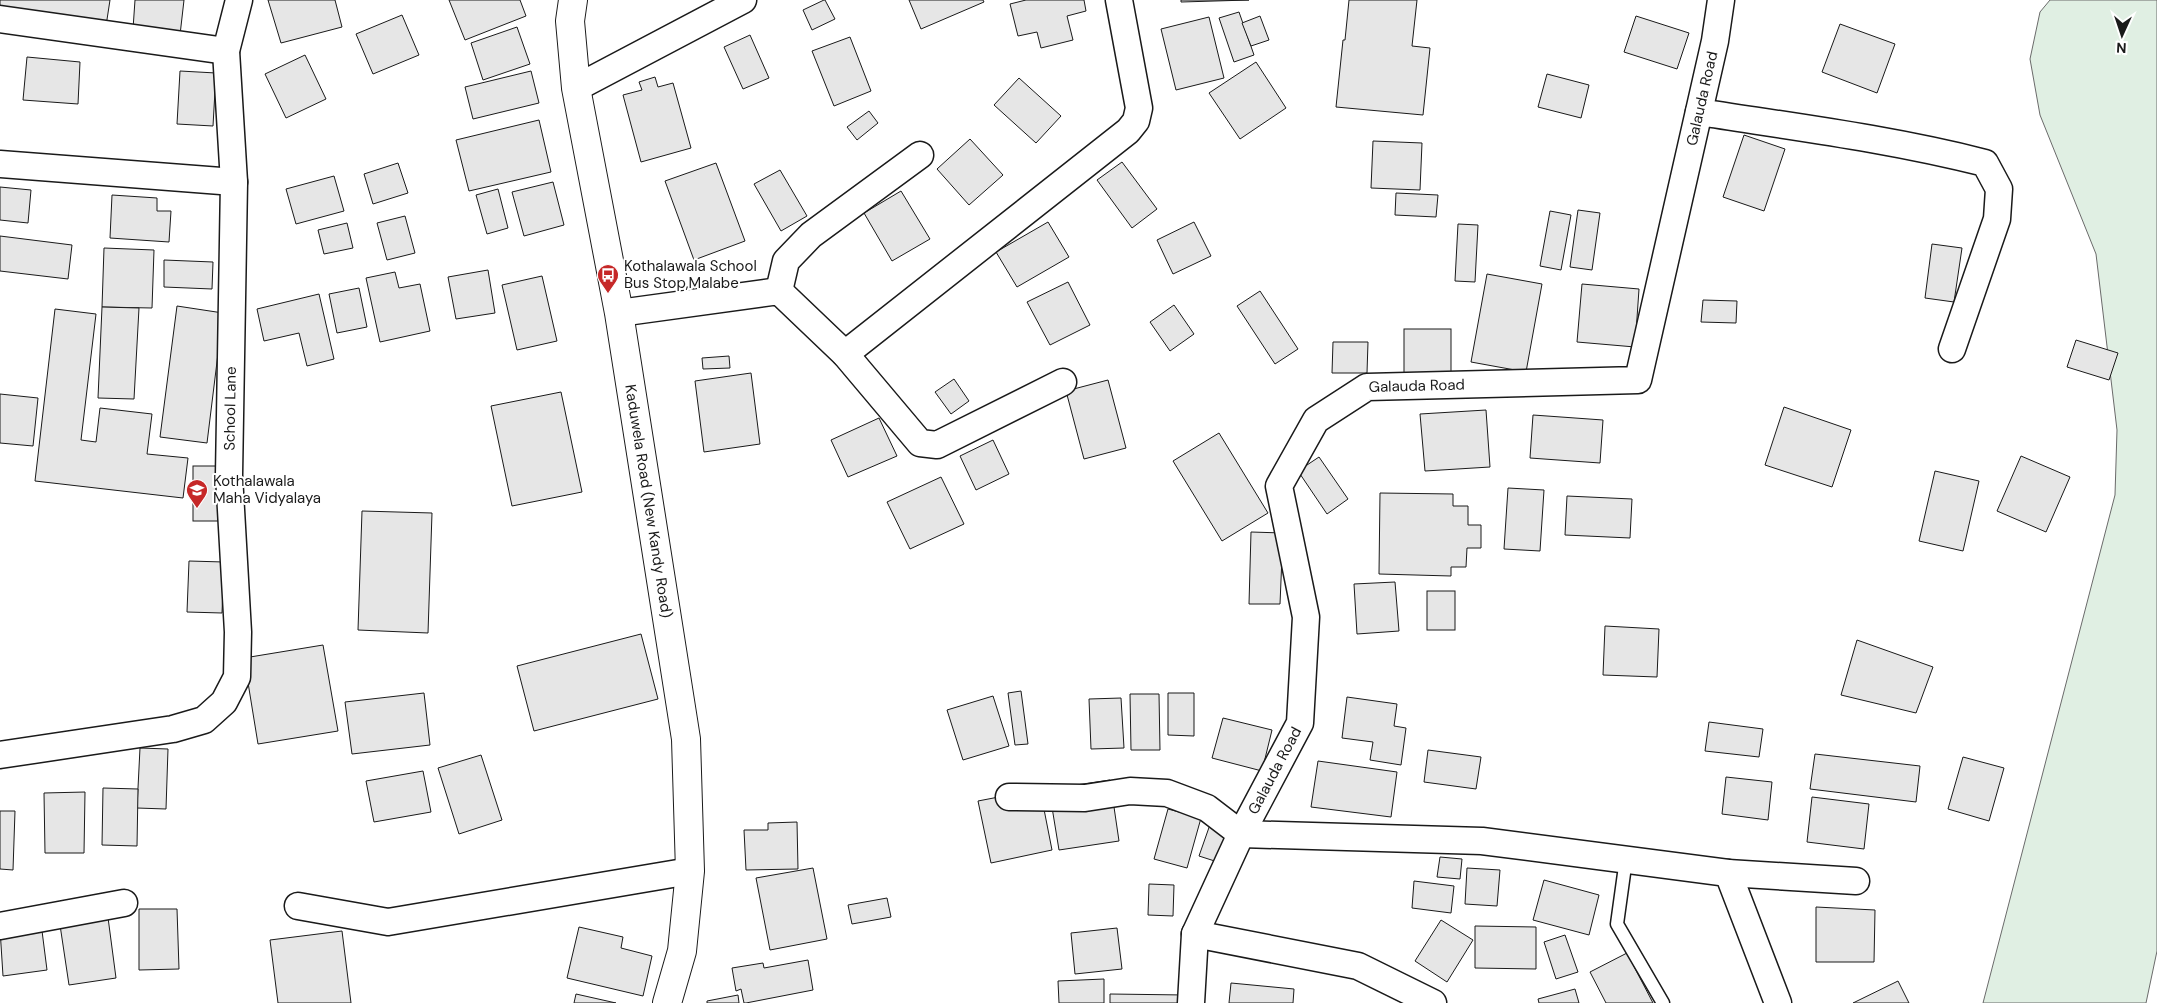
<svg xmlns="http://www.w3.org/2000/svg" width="2157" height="1003" viewBox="0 0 2157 1003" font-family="'DM Sans',sans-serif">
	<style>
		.green { fill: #e0efe3; stroke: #6a6a6a }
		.building { fill: #e6e6e6; stroke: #1a1a1a }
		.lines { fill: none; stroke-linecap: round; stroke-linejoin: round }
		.service-casing { stroke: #1a1a1a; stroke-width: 15 }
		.minor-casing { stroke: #1a1a1a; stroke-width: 29 }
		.primary-casing { stroke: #1a1a1a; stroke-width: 30 }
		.service { stroke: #fff; stroke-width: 12 }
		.minor { stroke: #fff; stroke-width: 26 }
		.primary { stroke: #fff; stroke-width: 28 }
		.labels { text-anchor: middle; stroke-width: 4; stroke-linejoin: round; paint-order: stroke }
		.street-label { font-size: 15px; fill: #1a1a1a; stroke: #fff }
		.poi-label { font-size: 15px; fill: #1a1a1a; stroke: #fff; text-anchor: start }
	</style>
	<rect width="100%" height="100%" fill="#fff"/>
	<polygon class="green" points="2050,0 2157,0 2157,951 2146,1003 1983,1003 2115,495 2117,430 2096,254 2040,115 2030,59 2040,12"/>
	<g class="building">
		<polygon points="0,0 110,0 106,26 0,14"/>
		<polygon points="135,0 184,0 180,35 133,29"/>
		<polygon points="268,0 335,0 342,27 281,43"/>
		<polygon points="449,0 520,0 526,16 465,40"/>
		<polygon points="824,0 825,0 835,19 812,30 803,10"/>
		<polygon points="909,0 983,0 984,2 921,29"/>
		<polygon points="1026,0 1084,0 1086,11 1067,16 1073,40 1041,48 1037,32 1018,36 1010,4"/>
		<polygon points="1181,0 1249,0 1181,2"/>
		<polygon points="1349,0 1417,0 1412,46 1430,48 1423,115 1336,107 1343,40 1345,40"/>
		<polygon points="1239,12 1254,55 1234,62 1219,18"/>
		<polygon points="402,15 419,55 373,74 356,34"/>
		<polygon points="1260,16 1269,40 1251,46 1242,23"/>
		<polygon points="1636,16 1689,33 1677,69 1624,52"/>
		<polygon points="1209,17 1224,78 1176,90 1161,29"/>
		<polygon points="1840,24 1895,44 1877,93 1822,72"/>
		<polygon points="517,27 530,64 483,80 471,43"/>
		<polygon points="750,35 769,78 743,89 724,47"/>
		<polygon points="850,37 871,91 834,106 812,51"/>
		<polygon points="305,55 326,99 286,118 265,74"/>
		<polygon points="27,57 80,62 78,104 23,100"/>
		<polygon points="1256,62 1286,108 1240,139 1209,93"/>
		<polygon points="180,71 216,73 213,126 177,124"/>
		<polygon points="531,71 539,103 473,119 465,87"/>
		<polygon points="1547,74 1589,85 1581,118 1538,107"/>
		<polygon points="655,77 658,87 673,83 691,148 641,162 623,95 642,90 639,82"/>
		<polygon points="1019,78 1061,116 1036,143 994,105"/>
		<polygon points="869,111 878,123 857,140 847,127"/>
		<polygon points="539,120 551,172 469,191 456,140"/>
		<polygon points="1744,135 1785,149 1764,211 1723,197"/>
		<polygon points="970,139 1003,175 969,205 937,169"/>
		<polygon points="1373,141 1422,143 1420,190 1371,188"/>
		<polygon points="1122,162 1157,209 1132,228 1097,180"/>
		<polygon points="398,163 408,193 373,204 364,174"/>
		<polygon points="716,163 745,241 694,260 665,181"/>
		<polygon points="780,170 807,216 781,231 754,184"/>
		<polygon points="334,176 344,211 296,224 286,189"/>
		<polygon points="553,182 564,225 524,236 512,192"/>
		<polygon points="0,187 31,190 28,223 0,220"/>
		<polygon points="498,189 508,228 487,234 476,195"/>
		<polygon points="901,191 930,239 892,261 864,213"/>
		<polygon points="1396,193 1438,195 1436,217 1395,215"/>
		<polygon points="112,195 157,198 157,211 171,211 169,242 110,238"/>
		<polygon points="1578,210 1600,213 1592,270 1570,267"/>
		<polygon points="1550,211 1571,215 1561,270 1540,266"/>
		<polygon points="405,216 415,253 387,260 377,223"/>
		<polygon points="1048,222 1069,257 1017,287 996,252"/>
		<polygon points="1194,222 1211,256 1173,274 1157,240"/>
		<polygon points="347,223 353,248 324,254 318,230"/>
		<polygon points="1458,224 1478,225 1475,282 1455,281"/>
		<polygon points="0,236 72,245 68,279 0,271"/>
		<polygon points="1932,244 1962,248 1954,302 1925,298"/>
		<polygon points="104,248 154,250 152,308 102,307"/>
		<polygon points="164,260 213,262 212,289 164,287"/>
		<polygon points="488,270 495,313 456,319 448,277"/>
		<polygon points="395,272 399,288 420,284 430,331 380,342 366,278"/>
		<polygon points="1487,274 1542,284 1526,372 1471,362"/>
		<polygon points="542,276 557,341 517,350 502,285"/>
		<polygon points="1068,282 1090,325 1050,345 1027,302"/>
		<polygon points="1582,284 1639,289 1635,347 1577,342"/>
		<polygon points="359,288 367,327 337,333 329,294"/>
		<polygon points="1260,291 1298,349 1275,364 1237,306"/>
		<polygon points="319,294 334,359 307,366 299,333 264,341 257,309"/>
		<polygon points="1703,300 1737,301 1736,323 1701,322"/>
		<polygon points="1174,305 1194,334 1170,351 1150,322"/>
		<polygon points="177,306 223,313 207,443 160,437"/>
		<polygon points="102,307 139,308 134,399 98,398"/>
		<polygon points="55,309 96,314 81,440 96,442 100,408 152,414 147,454 188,458 183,498 35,481"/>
		<rect x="1404" y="329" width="47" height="45"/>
		<polygon points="2076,340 2118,353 2109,380 2067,367"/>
		<polygon points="1333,342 1368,342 1367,373 1332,373"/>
		<polygon points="729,356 730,368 703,369 702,358"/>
		<polygon points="751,373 760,444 704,452 695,381"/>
		<polygon points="954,379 969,401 951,414 935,392"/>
		<polygon points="1108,380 1126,448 1084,459 1066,391"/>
		<polygon points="561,392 582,492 512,506 491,406"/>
		<polygon points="0,394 38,398 33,446 0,443"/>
		<polygon points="1784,407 1851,430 1832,487 1765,465"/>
		<polygon points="1486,410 1490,467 1425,471 1420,414"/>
		<polygon points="1533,415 1603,420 1600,463 1530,458"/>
		<polygon points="879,418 897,456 848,477 831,440"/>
		<polygon points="1219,433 1268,513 1222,541 1173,461"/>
		<polygon points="993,440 1009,474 976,490 960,456"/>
		<polygon points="2021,456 2070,477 2046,532 1997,511"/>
		<polygon points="1319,457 1348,499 1327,514 1298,471"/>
		<rect x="193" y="466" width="27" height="55"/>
		<polygon points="1935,471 1979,481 1963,551 1919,541"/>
		<polygon points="941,477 964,524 910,549 887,502"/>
		<polygon points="1508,488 1544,490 1540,551 1504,549"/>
		<polygon points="1380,493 1453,494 1453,506 1468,506 1468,525 1481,525 1481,548 1467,548 1466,567 1451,567 1451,576 1379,574"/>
		<polygon points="1567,496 1632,499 1630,538 1565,535"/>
		<polygon points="362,511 432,513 428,633 358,630"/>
		<polygon points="1251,532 1283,533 1280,604 1249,604"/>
		<polygon points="189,561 224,562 222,613 187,612"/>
		<polygon points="1395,582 1399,631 1357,634 1354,584"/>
		<rect x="1427" y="591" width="28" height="39"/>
		<polygon points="1605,626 1659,629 1657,677 1603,675"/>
		<polygon points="641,634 658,699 534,731 517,666"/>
		<polygon points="1857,640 1933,667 1916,713 1841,695"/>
		<polygon points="323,645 338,731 258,744 244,658"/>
		<polygon points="1021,691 1028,744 1015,745 1008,693"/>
		<polygon points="424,693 430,745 352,754 345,702"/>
		<polygon points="1168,693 1194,693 1194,736 1168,735"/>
		<polygon points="1130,694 1159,694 1160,750 1131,750"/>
		<polygon points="993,696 1009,746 963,760 947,710"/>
		<polygon points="1347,697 1397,704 1394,726 1406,728 1401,765 1370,760 1373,742 1342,738"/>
		<polygon points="1121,698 1124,748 1091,749 1089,699"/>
		<polygon points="1223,718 1272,730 1262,771 1212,758"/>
		<polygon points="1709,722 1763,729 1759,757 1705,751"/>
		<polygon points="140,748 168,749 166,809 137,808"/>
		<polygon points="1428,750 1481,757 1476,789 1424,782"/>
		<polygon points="1815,754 1920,766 1916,802 1810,789"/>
		<polygon points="481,755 502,820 459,834 438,768"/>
		<polygon points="1963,757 2004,768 1989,821 1948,809"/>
		<polygon points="1318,761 1397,772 1391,817 1311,807"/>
		<polygon points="423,771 431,812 374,822 366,781"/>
		<polygon points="1726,777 1772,782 1768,820 1722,814"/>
		<polygon points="1110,780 1119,841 1059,850 1049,789"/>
		<polygon points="103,788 138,789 137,846 102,845"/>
		<polygon points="1040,789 1052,850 991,863 978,801"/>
		<polygon points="85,792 84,853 45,853 44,793"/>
		<polygon points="1812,797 1869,804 1864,849 1807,842"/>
		<polygon points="1168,809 1201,818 1187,868 1154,859"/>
		<polygon points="0,811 15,811 13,870 0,869"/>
		<polygon points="1213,816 1237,824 1224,864 1199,856"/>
		<polygon points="797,822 798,869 746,870 744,830 768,830 768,823"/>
		<polygon points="1440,857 1462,859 1460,879 1437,877"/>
		<polygon points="813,868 827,939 770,950 756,878"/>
		<polygon points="1467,868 1500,870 1497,906 1465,904"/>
		<polygon points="1544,880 1599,895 1589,935 1533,920"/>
		<polygon points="1414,881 1454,886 1451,913 1412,908"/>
		<polygon points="1149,884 1174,885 1173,916 1148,915"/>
		<polygon points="887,898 891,917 852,924 848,905"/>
		<polygon points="1816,907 1875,910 1874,962 1816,962"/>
		<polygon points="139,909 177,909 179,969 139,970"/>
		<polygon points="107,910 116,978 69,985 60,925"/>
		<polygon points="1441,920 1473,940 1447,982 1415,961"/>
		<polygon points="41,923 47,970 3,976 0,929"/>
		<polygon points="1475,926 1536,927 1536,969 1475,968"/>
		<polygon points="579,927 623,937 621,948 652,956 643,996 567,978"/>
		<polygon points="1117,928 1122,969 1075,974 1071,933"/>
		<polygon points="342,931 351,1003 278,1003 270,940"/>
		<polygon points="1565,935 1578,972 1556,979 1544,942"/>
		<polygon points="1627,953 1653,1003 1606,1003 1590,972"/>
		<polygon points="808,960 813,990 746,1003 744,1003 741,989 736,991 732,968 763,963 764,968"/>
		<polygon points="1104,979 1104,1003 1059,1003 1058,981"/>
		<polygon points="1898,981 1909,1003 1853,1003"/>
		<polygon points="1231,983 1294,989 1293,1003 1229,1003"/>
		<polygon points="1575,989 1579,1003 1539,1003 1538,999"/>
		<polygon points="576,994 616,1003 574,1003"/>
		<polygon points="1110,994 1185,995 1185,1003 1110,1003"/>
		<polygon points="738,995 739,1003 707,1003 707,1001"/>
	</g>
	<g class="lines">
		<g class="service-casing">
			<polyline id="service" points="1626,859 1617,924 1663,1003"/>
		</g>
		<g class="minor-casing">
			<g id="minor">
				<polyline points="0,19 226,51"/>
				<polyline points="576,88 743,0"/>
				<path d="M1699 112C1795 127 1891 139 1985 163L1999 189 1997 219 1952 349"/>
				<polyline points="0,164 234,182"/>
				<polyline points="779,291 786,261 811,235 920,155"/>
				<polyline points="619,313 779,291 845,354 920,443 937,445 1063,382"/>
				<polyline points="845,354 1128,131 1136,121 1139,108 1119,0"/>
				<path id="s1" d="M0 755 173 729 204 720 224 702 237 677 238 632 229 475 234 182 226 51 239 0"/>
				<polyline points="1009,797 1085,798 1130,791 1167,793 1207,808 1241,834 1482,841 1728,873 1778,1003"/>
				<polyline points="1728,873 1856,881"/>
				<polyline points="298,906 388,922 690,871"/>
				<polyline points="0,926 124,903"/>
				<polyline points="1195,934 1358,966 1433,1003"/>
				<path id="s2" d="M1191 1003 1195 934 1241 834 1300 723 1306 617 1279 486 1316 420 1367 387 1638 380 1715 41 1721 0"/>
			</g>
		</g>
		<g class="primary-casing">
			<g id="primary">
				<path id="s3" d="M573 0 570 21 576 88 619 313 686 739 690 871 682 951 667 1003"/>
			</g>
		</g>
		<use href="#service" class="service"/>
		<use href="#minor" class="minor"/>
		<use href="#primary" class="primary"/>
	</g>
	<defs>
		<g id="bus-pin" transform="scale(1.125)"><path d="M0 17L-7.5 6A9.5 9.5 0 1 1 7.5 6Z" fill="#c62828" stroke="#fff"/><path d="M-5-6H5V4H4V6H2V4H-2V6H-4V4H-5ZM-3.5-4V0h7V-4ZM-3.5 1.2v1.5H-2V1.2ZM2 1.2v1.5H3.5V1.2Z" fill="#fff"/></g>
		<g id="school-pin" transform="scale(1.125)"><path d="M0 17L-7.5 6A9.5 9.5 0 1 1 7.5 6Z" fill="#c62828" stroke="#fff"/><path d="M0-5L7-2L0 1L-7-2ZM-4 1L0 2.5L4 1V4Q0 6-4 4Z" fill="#fff"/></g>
	</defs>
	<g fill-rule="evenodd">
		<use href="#bus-pin" x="608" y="275"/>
		<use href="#school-pin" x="197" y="490"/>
	</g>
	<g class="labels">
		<g class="street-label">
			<text dy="5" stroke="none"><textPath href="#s2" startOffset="1241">Galauda Road</textPath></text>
			<text dy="5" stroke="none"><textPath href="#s2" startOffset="731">Galauda Road</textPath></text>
			<text dy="5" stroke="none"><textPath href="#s1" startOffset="531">School Lane</textPath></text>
			<text dy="5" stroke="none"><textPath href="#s3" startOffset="508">Kaduwela Road (New Kandy Road)</textPath></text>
			<text dy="5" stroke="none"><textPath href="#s2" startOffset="251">Galauda Road</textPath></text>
		</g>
		<g class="poi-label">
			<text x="624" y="271">Kothalawala School<tspan x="624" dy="17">Bus Stop,Malabe</tspan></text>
			<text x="213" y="486">Kothalawala<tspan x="213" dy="17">Maha Vidyalaya</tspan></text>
		</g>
	</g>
	<g transform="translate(2122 35) rotate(183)" stroke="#ffffff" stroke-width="4" paint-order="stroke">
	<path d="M0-4L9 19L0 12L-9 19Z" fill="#1a1a1a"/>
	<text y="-8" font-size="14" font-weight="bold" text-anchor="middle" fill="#1a1a1a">N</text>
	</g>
</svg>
